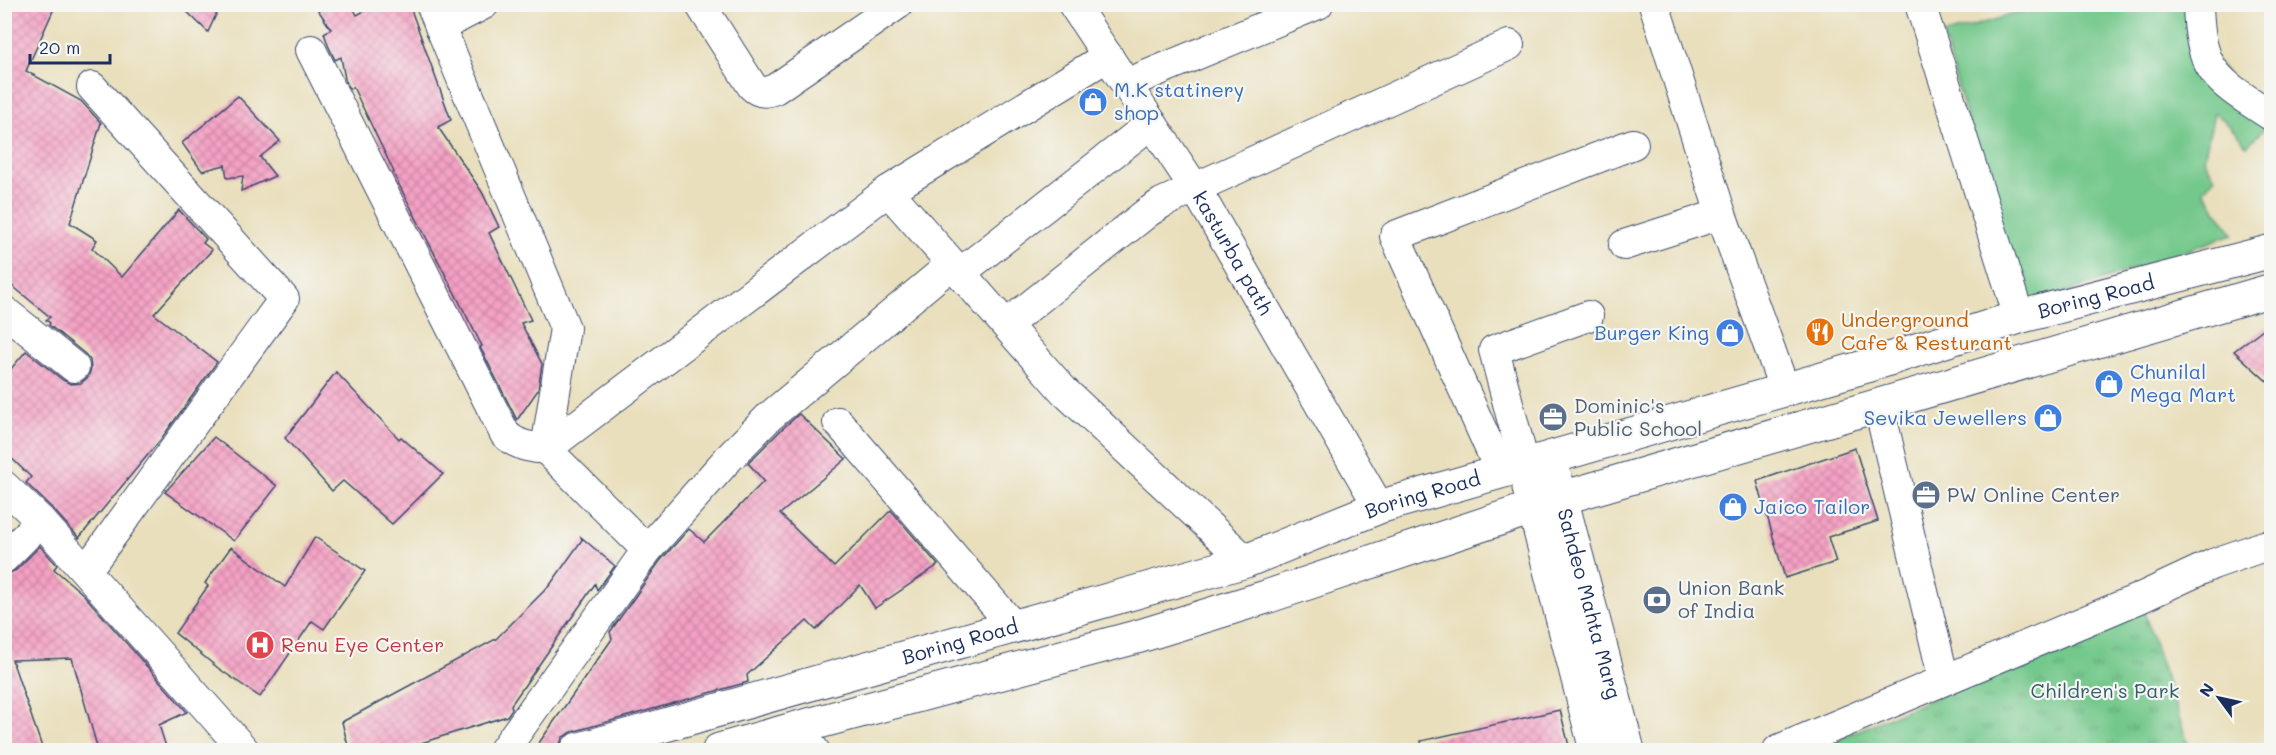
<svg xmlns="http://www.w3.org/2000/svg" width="2276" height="755" viewBox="0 0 2276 755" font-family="Mali,sans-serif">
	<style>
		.green { fill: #73c88b; stroke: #477c74; stroke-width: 1.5 }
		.park { fill: url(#park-tufts); stroke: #477c74; stroke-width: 1.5 }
		.building { fill: url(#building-cross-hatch) }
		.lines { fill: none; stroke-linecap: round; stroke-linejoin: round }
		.minor-casing { stroke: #3a496c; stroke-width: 32 }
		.tertiary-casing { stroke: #3a496c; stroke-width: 35 }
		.minor { stroke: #fff; stroke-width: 30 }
		.tertiary { stroke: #fff; stroke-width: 33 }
		.labels { text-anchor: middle; stroke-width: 4.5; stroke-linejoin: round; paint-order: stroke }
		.shop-label { font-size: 20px; fill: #366cbe; stroke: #f6f6f2; text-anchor: start }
		.street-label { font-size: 20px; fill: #1b2f5e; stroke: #f6f6f2 }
		.food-label { font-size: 20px; fill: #c56008; stroke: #f6f6f2; text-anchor: start }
		.service-label { font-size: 20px; fill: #4e5e75; stroke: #f6f6f2; text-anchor: start }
		.health-label { font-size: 20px; fill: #be3a42; stroke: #f6f6f2; text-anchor: start }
		.park-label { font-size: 20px; fill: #355d6c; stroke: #f6f6f2 }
	</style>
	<defs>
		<pattern id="park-tufts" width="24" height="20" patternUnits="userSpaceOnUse" patternTransform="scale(1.5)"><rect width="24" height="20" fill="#73c88b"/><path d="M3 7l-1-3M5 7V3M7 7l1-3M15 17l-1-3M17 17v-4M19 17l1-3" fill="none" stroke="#5ea375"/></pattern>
		<pattern id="building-cross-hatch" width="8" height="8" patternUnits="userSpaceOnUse" patternTransform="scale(1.5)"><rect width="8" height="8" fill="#f6a1c4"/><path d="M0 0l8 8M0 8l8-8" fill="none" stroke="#c684a2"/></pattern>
	</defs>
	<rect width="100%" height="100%" fill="#f6f6f2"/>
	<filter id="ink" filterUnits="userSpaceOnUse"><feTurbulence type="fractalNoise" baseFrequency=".0167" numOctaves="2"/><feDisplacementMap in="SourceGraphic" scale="12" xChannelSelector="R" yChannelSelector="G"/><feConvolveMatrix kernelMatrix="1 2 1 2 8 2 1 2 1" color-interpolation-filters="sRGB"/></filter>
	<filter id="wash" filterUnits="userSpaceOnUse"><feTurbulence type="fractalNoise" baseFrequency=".008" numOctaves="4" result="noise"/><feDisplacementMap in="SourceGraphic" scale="24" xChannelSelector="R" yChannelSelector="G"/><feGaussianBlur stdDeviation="1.35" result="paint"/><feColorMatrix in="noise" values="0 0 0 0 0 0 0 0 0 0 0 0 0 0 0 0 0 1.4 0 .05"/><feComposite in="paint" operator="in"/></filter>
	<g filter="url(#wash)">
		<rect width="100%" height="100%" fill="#e9dfbc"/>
		<polygon class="green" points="2044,5 2192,5 2192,32 2270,123 2247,146 2225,121 2214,113 2204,159 2215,178 2203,190 2233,234 2022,308 1943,35"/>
		<polygon class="park" points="2143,609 2190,750 1812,750"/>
		<g id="blocks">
			<g class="building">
				<polygon points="4,4 56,4 26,71 81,101 101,123 70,223 97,240 92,248 122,277 179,210 206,239 203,243 212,250 154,314 217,362 161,439 79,538 53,509 26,483 31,477 4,451 4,377 26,351 63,380 71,384 81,383 88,377 91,369 90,360 85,354 49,325 50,323 46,320 50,317 4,279"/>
				<polygon points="179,4 221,4 208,32"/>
				<polygon points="314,4 351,4 357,15 377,4 409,4 451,120 438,127 482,192 499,227 489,233 531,320 521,323 542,364 538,390 517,420 480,347 482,346 393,173 394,172 353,87 350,89 345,79 341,57 335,60 328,45 324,33 331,29"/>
				<polygon points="238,96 280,141 260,157 275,176 241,191 243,176 227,178 225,165 202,171 182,143"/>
				<polygon points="2271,323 2271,385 2234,351"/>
				<polygon points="336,372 399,439 401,437 443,474 392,524 343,481 332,491 285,438"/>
				<polygon points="799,414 846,459 780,514 834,567 891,510 938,565 875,608 860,585 816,630 807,621 747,675 748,682 572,732 563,737 559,746 534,750 612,639 610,632 660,561 689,529 704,542 764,481 748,463 781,430"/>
				<polygon points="214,437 277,486 234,541 165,492"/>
				<polygon points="1855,448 1878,521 1828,537 1836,562 1785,578 1757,481"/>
				<polygon points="315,537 365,571 324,629 312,621 260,697 218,668 175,633 208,586 205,583 231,547 285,587"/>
				<polygon points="581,537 615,566 597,590 595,584 511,705 512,709 507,716 399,750 349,750 342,722 496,639 550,585 582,540"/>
				<polygon points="40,546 57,565 54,569 84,595 187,712 159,725 167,750 98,750 72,658 12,660 43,750 4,750 4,575 16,570"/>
				<polygon points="1560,710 1570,750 1422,750 1421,741"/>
			</g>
		</g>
	</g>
	<g filter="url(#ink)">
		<use href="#blocks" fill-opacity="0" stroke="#3a496c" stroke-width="1.5"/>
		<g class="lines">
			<g class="minor-casing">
				<g id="minor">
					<polyline points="431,4 565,328 546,449 647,550 504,750"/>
					<path d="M700 4 752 86C759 93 766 93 775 89L898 4"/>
					<path id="s1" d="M1073 4 1200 196 1379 507"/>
					<polyline points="1654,4 1721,214 1784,388"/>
					<polyline points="1920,4 2019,317"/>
					<path d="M2198 4C2200 74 2217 80 2272 116"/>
					<polyline points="440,27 484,4"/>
					<path d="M311 50 505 434C517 446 530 447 546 449L888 191 1108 56"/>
					<polyline points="1126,84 1318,4"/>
					<polyline points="888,191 1064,391 1246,561"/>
					<polyline points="1624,245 1721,214"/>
					<polyline points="960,273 1152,123"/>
					<polyline points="4,311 74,367"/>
					<polyline points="1006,325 1148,212 1162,203 1509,45"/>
					<polyline points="1879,407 1944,680"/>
					<polyline points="838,422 1014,627"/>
					<polyline points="1524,464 1494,350 1588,316"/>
					<polyline points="1501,473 1395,236 1633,144"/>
					<polyline points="4,486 41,521 244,750"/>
					<polyline points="647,550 727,460 769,417 952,264"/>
					<polyline points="4,558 41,521"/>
					<polyline points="86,571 284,299 92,87"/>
					<polyline points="793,729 814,750"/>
					<polyline points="1778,750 2140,598 2213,564 2264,546 2272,550"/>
				</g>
			</g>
			<g class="tertiary-casing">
				<g id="tertiary">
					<path id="s2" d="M1556 479 1628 750"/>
					<polyline points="1529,488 1596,750"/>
					<path id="s3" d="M577 750 1246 561 1379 507 1867 366 2019 317 2272 251"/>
					<polyline points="719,750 793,729 1140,636 1266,597 1562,498 2272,290"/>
				</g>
			</g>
			<use href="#minor" class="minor"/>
			<use href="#tertiary" class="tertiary"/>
		</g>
	</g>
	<defs>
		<g id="shop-disc" transform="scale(1.5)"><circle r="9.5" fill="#3f7fe0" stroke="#f6f6f2"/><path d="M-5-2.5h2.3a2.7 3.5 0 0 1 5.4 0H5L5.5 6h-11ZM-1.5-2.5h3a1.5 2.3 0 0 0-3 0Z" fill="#fff"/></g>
		<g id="restaurant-disc" transform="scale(1.5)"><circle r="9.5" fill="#e8710a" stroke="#f6f6f2"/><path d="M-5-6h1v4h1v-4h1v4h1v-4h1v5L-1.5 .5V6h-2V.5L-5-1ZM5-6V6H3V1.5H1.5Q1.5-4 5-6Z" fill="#fff"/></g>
		<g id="office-disc" transform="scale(1.5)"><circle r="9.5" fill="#5c6f8a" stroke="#f6f6f2"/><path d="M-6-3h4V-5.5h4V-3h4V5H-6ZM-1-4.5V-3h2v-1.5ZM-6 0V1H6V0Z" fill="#fff"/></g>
		<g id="bank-disc" transform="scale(1.5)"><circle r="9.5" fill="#5c6f8a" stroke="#f6f6f2"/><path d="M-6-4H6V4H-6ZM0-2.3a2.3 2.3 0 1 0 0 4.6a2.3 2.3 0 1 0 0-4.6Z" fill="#fff"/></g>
		<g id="hospital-disc" transform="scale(1.5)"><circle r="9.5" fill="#e0444e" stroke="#f6f6f2"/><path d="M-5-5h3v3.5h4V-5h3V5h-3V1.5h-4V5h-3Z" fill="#fff"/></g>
	</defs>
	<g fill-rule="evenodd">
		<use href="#shop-disc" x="1093" y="102"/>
		<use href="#restaurant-disc" x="1820" y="332"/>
		<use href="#shop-disc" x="1730" y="333"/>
		<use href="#shop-disc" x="2109" y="384"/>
		<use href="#office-disc" x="1553" y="417"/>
		<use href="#shop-disc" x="2048" y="418"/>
		<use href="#office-disc" x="1926" y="495"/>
		<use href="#shop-disc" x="1733" y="507"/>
		<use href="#bank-disc" x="1657" y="600"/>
		<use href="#hospital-disc" x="260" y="645"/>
	</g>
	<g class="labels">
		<g class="shop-label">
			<text x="1114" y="97">M.K statinery<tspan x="1114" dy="23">shop</tspan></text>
			<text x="1709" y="340" text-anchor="end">Burger King</text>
			<text x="2130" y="379">Chunilal<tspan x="2130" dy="23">Mega Mart</tspan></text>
			<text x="2027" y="425" text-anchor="end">Sevika Jewellers</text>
			<text x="1754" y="514">Jaico Tailor</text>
		</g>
		<g class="street-label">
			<text dy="7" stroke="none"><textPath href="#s1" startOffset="296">kasturba path</textPath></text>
			<text dy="7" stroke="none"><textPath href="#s3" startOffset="1586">Boring Road</textPath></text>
			<text dy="7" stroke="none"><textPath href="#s3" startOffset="884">Boring Road</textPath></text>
			<text dy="7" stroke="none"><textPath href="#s2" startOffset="129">Sahdeo Mahta Marg</textPath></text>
			<text dy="7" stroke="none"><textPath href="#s3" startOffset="398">Boring Road</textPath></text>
		</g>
		<g class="food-label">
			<text x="1841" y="327">Underground<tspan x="1841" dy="23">Cafe &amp; Resturant</tspan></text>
		</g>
		<g class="service-label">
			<text x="1574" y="413">Dominic's<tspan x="1574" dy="23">Public School</tspan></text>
			<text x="1947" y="502">PW Online Center</text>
			<text x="1678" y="595">Union Bank<tspan x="1678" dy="23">of India</tspan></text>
		</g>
		<g class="health-label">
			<text x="281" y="652">Renu Eye Center</text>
		</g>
		<g class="park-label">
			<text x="2105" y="698">Children's Park</text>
		</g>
	</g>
	<rect width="2276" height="755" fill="none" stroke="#f6f6f2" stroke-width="24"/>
	<g transform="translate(2219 698) rotate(303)" stroke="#f6f6f2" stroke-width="4.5" paint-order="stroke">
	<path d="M0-4.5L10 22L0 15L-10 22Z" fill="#1b2f5e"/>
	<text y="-9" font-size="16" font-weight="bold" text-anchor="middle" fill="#1b2f5e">N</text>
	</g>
	<path d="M30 54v9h80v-9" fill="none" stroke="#1b2f5e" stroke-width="3"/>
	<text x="39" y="54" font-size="18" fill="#1b2f5e" stroke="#f6f6f2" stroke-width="4.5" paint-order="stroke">20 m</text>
</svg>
